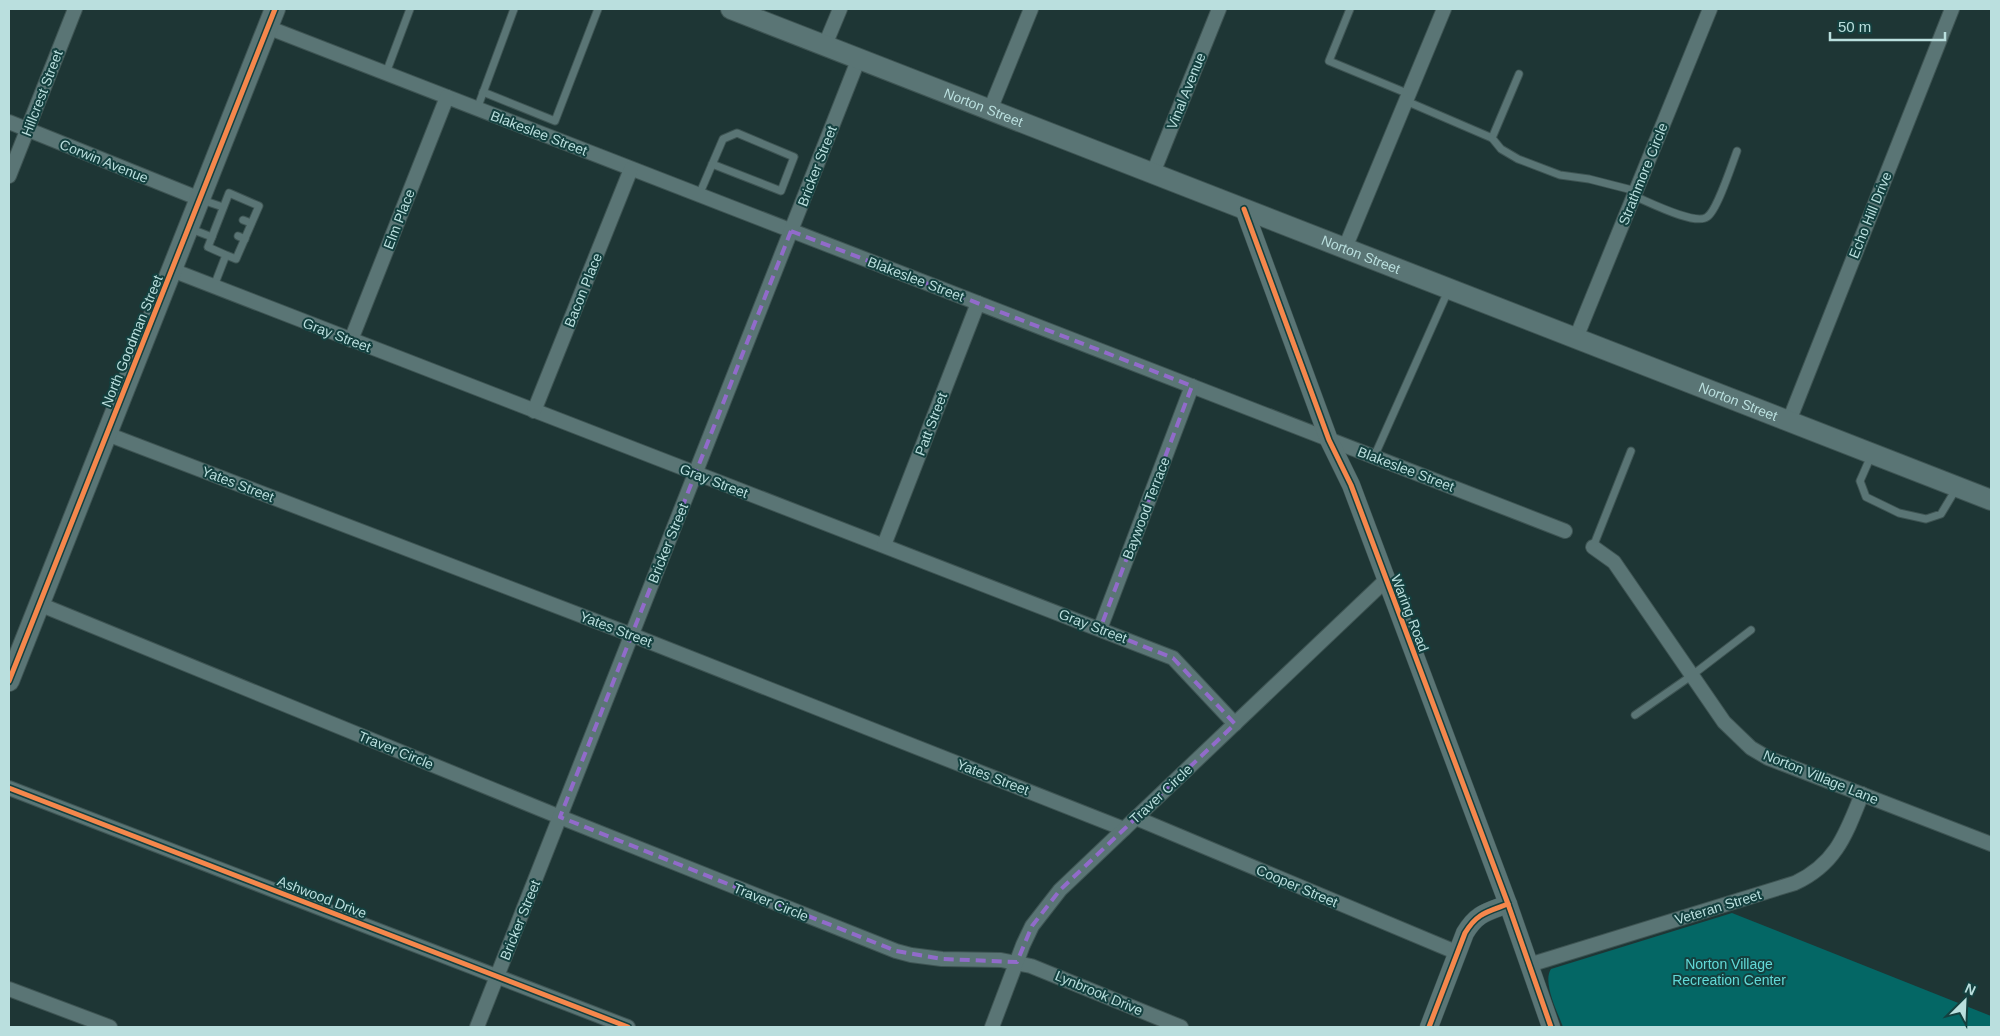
<svg xmlns="http://www.w3.org/2000/svg" width="2000" height="1036" viewBox="0 0 2000 1036" font-family="Helvetica,sans-serif">
	<style>
		.green { fill: #046765 }
		.lines { fill: none; stroke-linecap: round; stroke-linejoin: round }
		.service-casing { stroke: #3e5453; stroke-width: 9 }
		.minor-casing { stroke: #3e5453; stroke-width: 16 }
		.tertiary-casing { stroke: #3e5453; stroke-width: 19 }
		.secondary-casing { stroke: #3e5453; stroke-width: 22 }
		.service { stroke: #5a7575; stroke-width: 7 }
		.minor { stroke: #5a7575; stroke-width: 14 }
		.tertiary { stroke: #5a7575; stroke-width: 18 }
		.secondary { stroke: #5a7575; stroke-width: 20 }
		.cycleway-casing { stroke: #14403f; stroke-width: 8 }
		.cycleway { stroke: #f5874c; stroke-width: 5 }
		.marked { fill: none; stroke: #916bca; stroke-width: 4; stroke-dasharray: 10 6; stroke-linejoin: round }
		.labels { text-anchor: middle; stroke-width: 4; stroke-linejoin: round; paint-order: stroke }
		.street-label { font-size: 14px; fill: #badfde; stroke: #14403f }
		.park-label { font-size: 14px; fill: #62d9d7; stroke: #14403f }
	</style>
	<rect width="100%" height="100%" fill="#1e3635"/>
	<path class="green" d="M1732 913 1991 1016V1027H1563C1558 1013 1542 982 1551 969Z"/>
	<g class="lines">
		<g class="service-casing">
			<g id="service">
				<polyline points="1350,9 1329,61 1409,94"/>
				<polyline points="386,73 410,9"/>
				<polyline points="483,92 555,121 598,9"/>
				<polyline points="1406,101 1492,138 1519,74"/>
				<polyline points="477,109 514,9"/>
				<polyline points="1492,138 1501,149 1518,159 1560,175 1589,179 1636,191"/>
				<polyline points="699,195 723,139 737,133 794,157 781,191 712,164"/>
				<path d="M1634 196C1647 201 1695 226 1707 217 1717 211 1732 164 1737 151"/>
				<polyline points="202,200 223,207"/>
				<polyline points="243,220 251,223"/>
				<polyline points="191,229 212,237"/>
				<polyline points="238,236 245,239"/>
				<polyline points="214,286 226,255 236,259 259,206 229,193 208,247 226,255"/>
				<polyline points="1871,456 1860,481 1866,497 1899,513 1926,519 1941,514 1956,489"/>
				<polyline points="1374,457 1448,291"/>
				<polyline points="1593,547 1631,451"/>
				<polyline points="1635,715 1691,676 1751,630"/>
			</g>
		</g>
		<g class="minor-casing">
			<g id="minor">
				<polyline points="267,27 1565,531"/>
				<polyline points="825,45 840,9"/>
				<polyline points="990,110 1031,9"/>
				<polyline points="9,122 200,199"/>
				<polyline points="1153,173 1219,9"/>
				<polyline points="9,176 75,9"/>
				<polyline points="1345,248 1444,9"/>
				<polyline points="172,270 1173,658 1235,724"/>
				<polyline points="1576,338 1710,9"/>
				<polyline points="351,340 447,97"/>
				<polyline points="534,411 631,169"/>
				<polyline points="1789,421 1952,9"/>
				<polyline points="107,434 632,635 1124,829"/>
				<polyline points="884,545 978,303"/>
				<polyline points="1593,547 1614,562 1724,722 1751,748 1768,758 1991,844"/>
				<polyline points="39,604 560,817 896,951 911,955 942,959 1001,960 1031,966 1181,1027"/>
				<polyline points="1100,629 1192,386"/>
				<polyline points="9,788 628,1027"/>
				<polyline points="1136,818 1458,953"/>
				<path d="M1529 965 1795 883C1836 864 1846 834 1862 794"/>
				<polyline points="9,989 110,1027"/>
				<polyline points="477,1027 859,58"/>
				<polyline points="992,1027 1023,945 1032,926 1060,890 1386,580"/>
			</g>
		</g>
		<g class="tertiary-casing">
			<g id="tertiary">
				<polyline points="1244,209 1329,440 1351,485 1508,904 1551,1027"/>
				<path d="M1429 1027 1465 933C1477 913 1487 912 1508 904"/>
			</g>
		</g>
		<g class="secondary-casing">
			<g id="secondary">
				<path id="s1" d="M731 9 1991 500"/>
				<polyline points="9,681 275,9"/>
			</g>
		</g>
		<use href="#service" class="service"/>
		<use href="#minor" class="minor"/>
		<use href="#tertiary" class="tertiary"/>
		<use href="#secondary" class="secondary"/>
		<g class="cycleway-casing">
			<g id="cycleway">
				<polyline points="1244,209 1329,440 1351,485 1508,904 1551,1027"/>
				<polyline points="9,681 275,9"/>
				<polyline points="9,788 628,1027"/>
				<path d="M1429 1027 1465 933C1477 913 1487 912 1508 904"/>
			</g>
		</g>
		<use href="#cycleway" class="cycleway"/>
	</g>
	<path class="marked" d="M791 231 1192 386 1100 629 1173 658 1235 724 1060 890 1032 926 1017 962 942 959 896 951 560 817Z"/>
	<g class="labels">
		<g class="street-label">
			<text transform="translate(1186 91) rotate(-68)" y="5">Vinal Avenue</text>
			<text transform="translate(42 93) rotate(-69)" y="5">Hillcrest Street</text>
			<text dy="5" stroke="none"><textPath href="#s1" startOffset="271">Norton Street</textPath></text>
			<text transform="translate(539 133) rotate(21)" y="5">Blakeslee Street</text>
			<text transform="translate(104 161) rotate(22)" y="5">Corwin Avenue</text>
			<text transform="translate(817 166) rotate(-69)" y="5">Bricker Street</text>
			<text transform="translate(1643 174) rotate(-68)" y="5">Strathmore Circle</text>
			<text transform="translate(1870 215) rotate(-68)" y="5">Echo Hill Drive</text>
			<text transform="translate(399 219) rotate(-69)" y="5">Elm Place</text>
			<text dy="5" stroke="none"><textPath href="#s1" startOffset="676">Norton Street</textPath></text>
			<text transform="translate(916 279) rotate(21)" y="5">Blakeslee Street</text>
			<text transform="translate(583 290) rotate(-68)" y="5">Bacon Place</text>
			<text transform="translate(337 335) rotate(21)" y="5">Gray Street</text>
			<text transform="translate(132 341) rotate(-68)" y="5">North Goodman Street</text>
			<text dy="5" stroke="none"><textPath href="#s1" startOffset="1081">Norton Street</textPath></text>
			<text transform="translate(931 424) rotate(-69)" y="5">Patt Street</text>
			<text transform="translate(1406 469) rotate(21)" y="5">Blakeslee Street</text>
			<text transform="translate(714 481) rotate(21)" y="5">Gray Street</text>
			<text transform="translate(238 484) rotate(21)" y="5">Yates Street</text>
			<text transform="translate(1146 508) rotate(-69)" y="5">Baywood Terrace</text>
			<text transform="translate(668 543) rotate(-68)" y="5">Bricker Street</text>
			<text transform="translate(1410 613) rotate(69)" y="5">Waring Road</text>
			<text transform="translate(1093 626) rotate(21)" y="5">Gray Street</text>
			<text transform="translate(616 629) rotate(21)" y="5">Yates Street</text>
			<text transform="translate(396 750) rotate(22)" y="5">Traver Circle</text>
			<text transform="translate(993 777) rotate(21)" y="5">Yates Street</text>
			<text transform="translate(1821 777) rotate(22)" y="5">Norton Village Lane</text>
			<text transform="translate(1161 794) rotate(-43)" y="5">Traver Circle</text>
			<text transform="translate(1297 886) rotate(23)" y="5">Cooper Street</text>
			<text transform="translate(322 897) rotate(21)" y="5">Ashwood Drive</text>
			<text transform="translate(771 902) rotate(22)" y="5">Traver Circle</text>
			<text transform="translate(1718 907) rotate(-17)" y="5">Veteran Street</text>
			<text transform="translate(520 920) rotate(-68)" y="5">Bricker Street</text>
			<text transform="translate(1099 993) rotate(23)" y="5">Lynbrook Drive</text>
		</g>
		<g class="park-label">
			<text x="1729" y="969">Norton Village<tspan x="1729" dy="16">Recreation Center</tspan></text>
		</g>
	</g>
	<rect width="2000" height="1036" fill="none" stroke="#badfde" stroke-width="20"/>
	<g transform="translate(1965 1001) rotate(24)" stroke="#14403f" stroke-width="4" paint-order="stroke">
	<path d="M0-4L9 19L0 12L-9 19Z" fill="#badfde"/>
	<text y="-8" font-size="14" font-weight="bold" text-anchor="middle" fill="#badfde">N</text>
	</g>
	<path d="M1830 32v8h115v-8" fill="none" stroke="#badfde" stroke-width="2.5"/>
	<text x="1838" y="32" font-size="15" fill="#badfde" stroke="#14403f" stroke-width="4" paint-order="stroke">50 m</text>
</svg>
